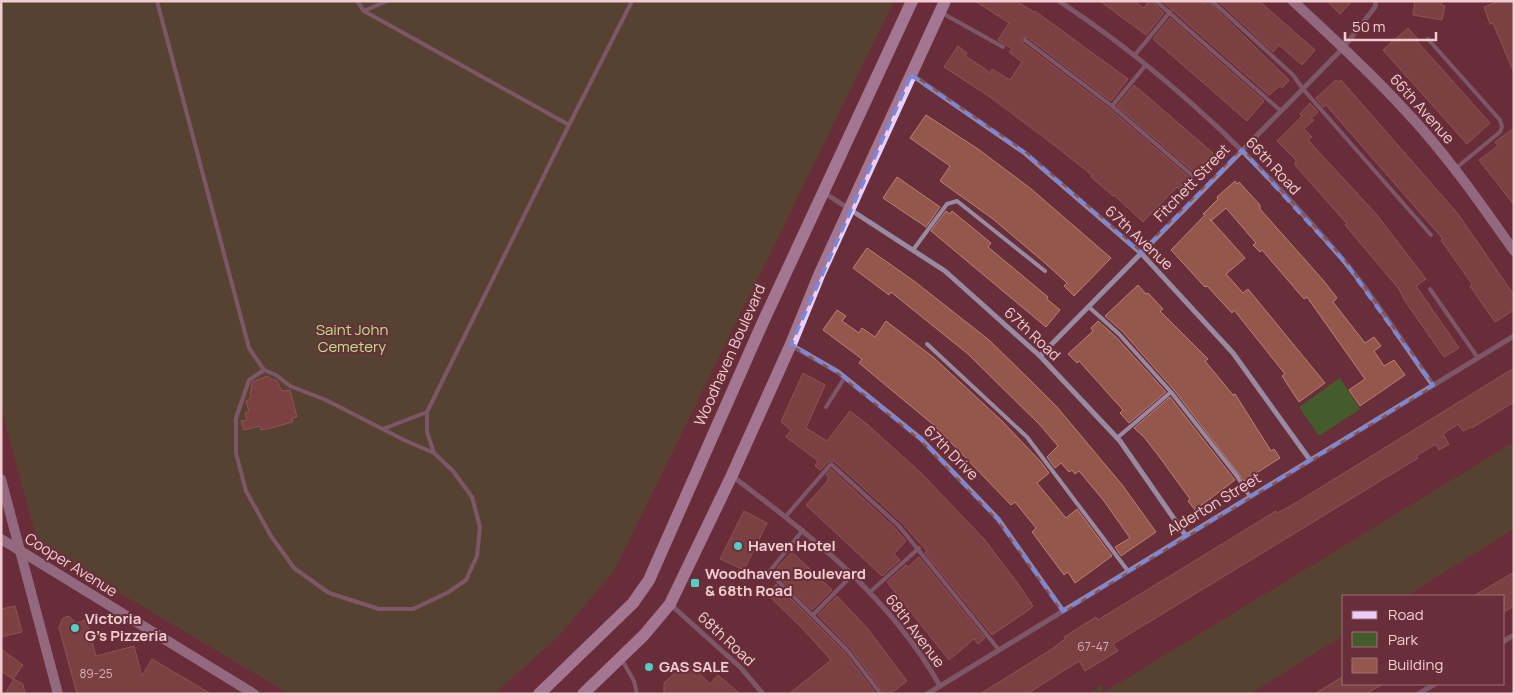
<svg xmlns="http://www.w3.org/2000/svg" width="1515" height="695" viewBox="0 0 1515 695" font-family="Manrope,sans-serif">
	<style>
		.green { fill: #445c2c }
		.building { fill: #93574c; stroke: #bf7f73 }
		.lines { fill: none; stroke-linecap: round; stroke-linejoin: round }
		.lane { stroke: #978aa1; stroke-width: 4 }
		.street { stroke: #978aa1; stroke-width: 5 }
		.secondary { stroke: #c6b1d6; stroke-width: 10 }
		.primary { stroke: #eacffe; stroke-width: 12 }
		.marked { fill: none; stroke: #7c87d5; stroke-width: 4; stroke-dasharray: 10 6; stroke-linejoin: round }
		.poi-dot { fill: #54cdc7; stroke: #682e39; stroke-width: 2 }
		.labels { text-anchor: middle; stroke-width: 4; stroke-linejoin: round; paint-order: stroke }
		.number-label { font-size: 12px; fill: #dab0b0 }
		.street-label { font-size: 15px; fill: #f1cdd1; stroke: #682e39 }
		.park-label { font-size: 15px; fill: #b5e686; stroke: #682e39 }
		.poi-label { font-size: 15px; font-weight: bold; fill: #f1cdd1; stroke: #682e39; text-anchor: start }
	</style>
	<rect width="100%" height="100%" fill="#682e39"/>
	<g class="green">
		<polygon points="1,1 894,1 614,571 557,638 494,694 289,694 38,544 1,408"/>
		<polygon points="1340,378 1360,409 1319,436 1299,407"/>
		<polygon points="1514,442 1514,529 1406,596 1344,596 1344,635 1250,694 1088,694 1102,685 1103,693"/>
	</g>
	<g class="building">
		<polygon points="975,1 1016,1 1034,12 1035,11 1128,79 1111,101 1027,37 1021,39 1023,43 1110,109 1190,178 1179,189 1177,187 1143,222 1114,195 1113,196 1091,177 1092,175 1054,145 990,97 944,67 958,46 967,53 965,56 981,66 990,73 992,69 1010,80 1022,62 1009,52 1012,49 998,40 1009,23"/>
		<polygon points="1100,1 1134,1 1144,8 1149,1 1152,1 1164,13 1146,35"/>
		<polygon points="1162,1 1200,1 1204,4 1208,1 1289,80 1282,88 1280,86 1269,95"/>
		<polygon points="1218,1 1259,1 1315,50 1302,65 1279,45 1273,52"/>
		<polygon points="1327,1 1352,1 1340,14"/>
		<polygon points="1415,1 1442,1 1441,5 1445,6 1442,20 1413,15"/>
		<polygon points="1500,1 1514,1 1514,73 1493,23 1490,24 1484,7"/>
		<polygon points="1170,18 1264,101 1247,121 1153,39"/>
		<polygon points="1408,28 1418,39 1416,40 1490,123 1467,144 1383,50"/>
		<polygon points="1336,80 1339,82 1341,80 1458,214 1514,295 1514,310 1495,322 1470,286 1472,284 1441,240 1443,239 1326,105 1323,107 1316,98"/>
		<polygon points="1134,85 1213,153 1197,172 1195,173 1117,106"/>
		<polygon points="1310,103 1318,112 1311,118 1314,120 1304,129 1312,137 1308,140 1377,215 1426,279 1416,286 1459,348 1444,357 1405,301 1399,289 1345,225 1347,224 1295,165 1296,160 1277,141 1302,116 1300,114"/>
		<polygon points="926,115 978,149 1030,188 1111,258 1074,296 1064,286 1067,283 1045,263 993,219 940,181 950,166 910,138"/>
		<polygon points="1514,128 1514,205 1479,160 1498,146 1495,142"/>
		<polygon points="897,177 940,207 926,227 883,198"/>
		<polygon points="1235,181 1237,184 1239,182 1260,205 1260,209 1323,280 1337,298 1333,302 1365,343 1374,337 1381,346 1374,351 1384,366 1394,360 1405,375 1360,406 1349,390 1365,379 1307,297 1304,299 1262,250 1260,252 1253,245 1256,243 1226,208 1211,221 1210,219 1245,258 1226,274 1243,293 1248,289 1325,383 1299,402 1282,376 1285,374 1234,310 1232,313 1207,286 1205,287 1171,250 1205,215 1203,214 1218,199 1217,197"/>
		<polygon points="946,211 950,214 952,211 991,243 988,247 1048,297 1047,299 1060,310 1046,327 931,231"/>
		<polygon points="867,248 914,281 989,340 1032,382 1057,407 1123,486 1156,532 1121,556 1115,547 1130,538 1104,501 1079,471 1075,474 1072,470 1069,472 1061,463 1055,468 1047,457 1058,446 1040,425 968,354 891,292 889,295 853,268"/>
		<polygon points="1138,285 1146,294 1148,293 1163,309 1160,311 1208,359 1205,361 1233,395 1235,394 1271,451 1274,449 1280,458 1244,481 1174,390 1122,331 1105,316"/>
		<polygon points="837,310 846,316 842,321 859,333 862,328 875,337 886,321 933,357 1002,421 1041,462 1049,473 1037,483 1066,518 1077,509 1112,556 1075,583 1068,572 1064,575 1032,532 1036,528 1015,502 1011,505 936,427 859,363 862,359 823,330"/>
		<polygon points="1098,321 1116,337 1166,392 1129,423 1120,413 1123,410 1079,361 1077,363 1068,354 1093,331 1091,328"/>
		<polygon points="1514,368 1514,402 1472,428 1471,427 1463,431 1458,424 1443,434 1449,444 1439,450 1436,444 1416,456 1418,458 1113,644 1118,651 1085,671 1079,661 1027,694 980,694 1052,649 1065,639 1064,637 1096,617 1098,620 1276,511 1277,513 1289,507"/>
		<polygon points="803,373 825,385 806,428 827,441 850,411 868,425 921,473 984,539 1019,585 1033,606 1030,609 992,635 925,553 927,551 902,523 834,461 829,461 820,470 815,466 818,461 786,437 791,430 781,422"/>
		<polygon points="268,376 272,380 276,380 282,391 290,390 297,417 292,418 293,422 271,428 261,430 260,426 244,430 241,421 247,420 245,413 249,412 246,401 250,399 252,382"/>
		<polygon points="1170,397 1235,480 1195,510 1188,501 1190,499 1158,455 1144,437 1134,428"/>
		<polygon points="831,469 896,529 906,541 894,554 900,560 882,576 806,505 827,482 829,477 826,475"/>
		<polygon points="744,511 767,523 744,570 720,559"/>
		<polygon points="792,552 832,590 812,610 781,579 784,576 777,568"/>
		<polygon points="919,557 985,638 978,644 974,639 949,660 887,582 906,565 908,567"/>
		<polygon points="1514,572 1514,606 1504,612 1504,596 1474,596"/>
		<polygon points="776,584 845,653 876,694 789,694 831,660 802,628 767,594"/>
		<polygon points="837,596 868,629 907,681 890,694 885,694 851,649 818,615"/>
		<polygon points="15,606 22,632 1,637 1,609"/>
		<polygon points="69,616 76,623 86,620 96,656 134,646 142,676 152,659 211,694 77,694 59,627 63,618"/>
		<polygon points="1,649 23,665 13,679 1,671"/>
		<polygon points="687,662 710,684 718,675 740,694 664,694 664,683"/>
		<polygon points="1344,676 1344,684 1383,684 1366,694 1314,694"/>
		<polygon points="14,679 23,684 25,694 5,694"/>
	</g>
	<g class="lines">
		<g class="lane">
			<polyline points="157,1 249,348 264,370"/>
			<polyline points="357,1 364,11 569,125 427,412 427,432 434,453 453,471 472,497 480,527 477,556 466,580 447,593 413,609 379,609 329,593 294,568 271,536 246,491 236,453 236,418 249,380 264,370 276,375 290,386 326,400 404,440 434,453"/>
			<polyline points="1156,1 1281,111"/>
			<polyline points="1212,1 1293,75 1303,89 1431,235"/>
			<polyline points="364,11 387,1"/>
			<polyline points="942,13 1003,47"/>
			<polyline points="1428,39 1500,120 1502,127 1500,132 1456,168"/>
			<polyline points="1025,40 1112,106 1193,176"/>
			<polyline points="1134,56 1170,12"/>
			<polyline points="1112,106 1145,66"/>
			<polyline points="569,125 632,1"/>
			<polyline points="913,250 947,204 957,201 1045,271"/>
			<polyline points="1430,289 1478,358"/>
			<polyline points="1089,307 1119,334 1171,392 1237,476 1250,497"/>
			<polyline points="927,344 1027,437 1128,571"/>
			<polyline points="826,407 845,377"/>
			<polyline points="383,429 427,412"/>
			<polyline points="1117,438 1171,392"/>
			<polyline points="786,516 831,464 899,526 999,650"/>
			<polyline points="803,530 769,572 848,651 881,694"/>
			<polyline points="869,593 919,548"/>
			<polyline points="814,614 853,574"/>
			<polyline points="622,660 634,681 637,694"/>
		</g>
		<g class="street">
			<path d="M1059 1C1165 71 1262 164 1344 261 1377 300 1403 344 1433 385"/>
			<polyline points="912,75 1025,153 1141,253 1233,353 1310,460"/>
			<polyline points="823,192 945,271 1040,356 1120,441 1186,536"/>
			<polyline points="791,345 838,372 921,439 998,519 1063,611"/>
			<polyline points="1040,356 1344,47 1375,7 1376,1"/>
			<path d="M732 476C811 535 891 598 940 686"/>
			<polyline points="670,604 741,668 763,694"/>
			<polyline points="1504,641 1514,635"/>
			<polyline points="927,694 1514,336"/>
			<polyline points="1418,694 1435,684"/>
		</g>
		<g class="secondary">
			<path d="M1293 1C1330 35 1368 70 1402 107 1444 151 1479 201 1514 251"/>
			<polyline points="1,479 58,694"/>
			<polyline points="1,539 254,694"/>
		</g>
		<g class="primary">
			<polyline points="539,694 633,603 649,580 763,322 912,1"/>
			<polyline points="583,694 644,635 670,604 732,475 791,344 820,273 945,1"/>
		</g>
	</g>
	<path d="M0 0H1515V695H0ZM911 75 1025 153 1141 253 1242 150 1345 262 1433 385 1063 611 998 519 921 439 838 372 791 344Z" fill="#682e39" fill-opacity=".55" fill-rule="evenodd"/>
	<path class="marked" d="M911 75 1025 153 1141 253 1242 150 1345 262 1433 385 1063 611 998 519 921 439 838 372 791 344Z"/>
	<g class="poi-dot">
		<circle cx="738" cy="546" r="5"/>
		<rect x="690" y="578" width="10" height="10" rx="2.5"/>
		<circle cx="75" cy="628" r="5"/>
		<circle cx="649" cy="667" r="5"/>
	</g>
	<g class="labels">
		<g class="number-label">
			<text x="1093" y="651">67-47</text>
			<text x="96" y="678">89-25</text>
		</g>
		<g class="street-label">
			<text transform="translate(1422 109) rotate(48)" y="5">66th Avenue</text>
			<text transform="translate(1273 166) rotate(47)" y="5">66th Road</text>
			<text transform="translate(1192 183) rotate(-46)" y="5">Fitchett Street</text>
			<text transform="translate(1139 238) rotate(43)" y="5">67th Avenue</text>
			<text transform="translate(1032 334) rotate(43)" y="5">67th Road</text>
			<text transform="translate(730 355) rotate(-66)" y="5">Woodhaven Boulevard</text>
			<text transform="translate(951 453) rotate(45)" y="5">67th Drive</text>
			<text transform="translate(1214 504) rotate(-31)" y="5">Alderton Street</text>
			<text transform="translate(71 565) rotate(32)" y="5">Cooper Avenue</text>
			<text transform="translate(915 631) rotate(53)" y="5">68th Avenue</text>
			<text transform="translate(726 639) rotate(43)" y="5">68th Road</text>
		</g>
		<g class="park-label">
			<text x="352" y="335">Saint John<tspan x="352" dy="17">Cemetery</tspan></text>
		</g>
		<g class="poi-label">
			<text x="748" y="551">Haven Hotel</text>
			<text x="705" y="579">Woodhaven Boulevard<tspan x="705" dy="17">&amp; 68th Road</tspan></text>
			<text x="85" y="624">Victoria<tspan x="85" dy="17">G's Pizzeria</tspan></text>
			<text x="659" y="672">GAS SALE</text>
		</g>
	</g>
	<rect width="1515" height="695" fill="none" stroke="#f1cdd1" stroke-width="5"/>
	<rect x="1342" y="595" width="162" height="90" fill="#682e39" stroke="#9f6e76"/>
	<rect x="1352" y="611" width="25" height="8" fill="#eacffe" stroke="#9f6e76"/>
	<text x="1388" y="620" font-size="15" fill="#f1cdd1">Road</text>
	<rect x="1352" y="632" width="25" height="15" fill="#445c2c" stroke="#9f6e76"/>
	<text x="1388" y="645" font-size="15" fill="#f1cdd1">Park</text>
	<rect x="1352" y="658" width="25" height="15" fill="#93574c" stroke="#9f6e76"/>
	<text x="1388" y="670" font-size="15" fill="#f1cdd1">Building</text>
	<path d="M1345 32v8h91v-8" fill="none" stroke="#f1cdd1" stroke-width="2.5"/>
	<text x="1352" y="32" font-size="15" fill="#f1cdd1" stroke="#682e39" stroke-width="4" paint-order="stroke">50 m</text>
</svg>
